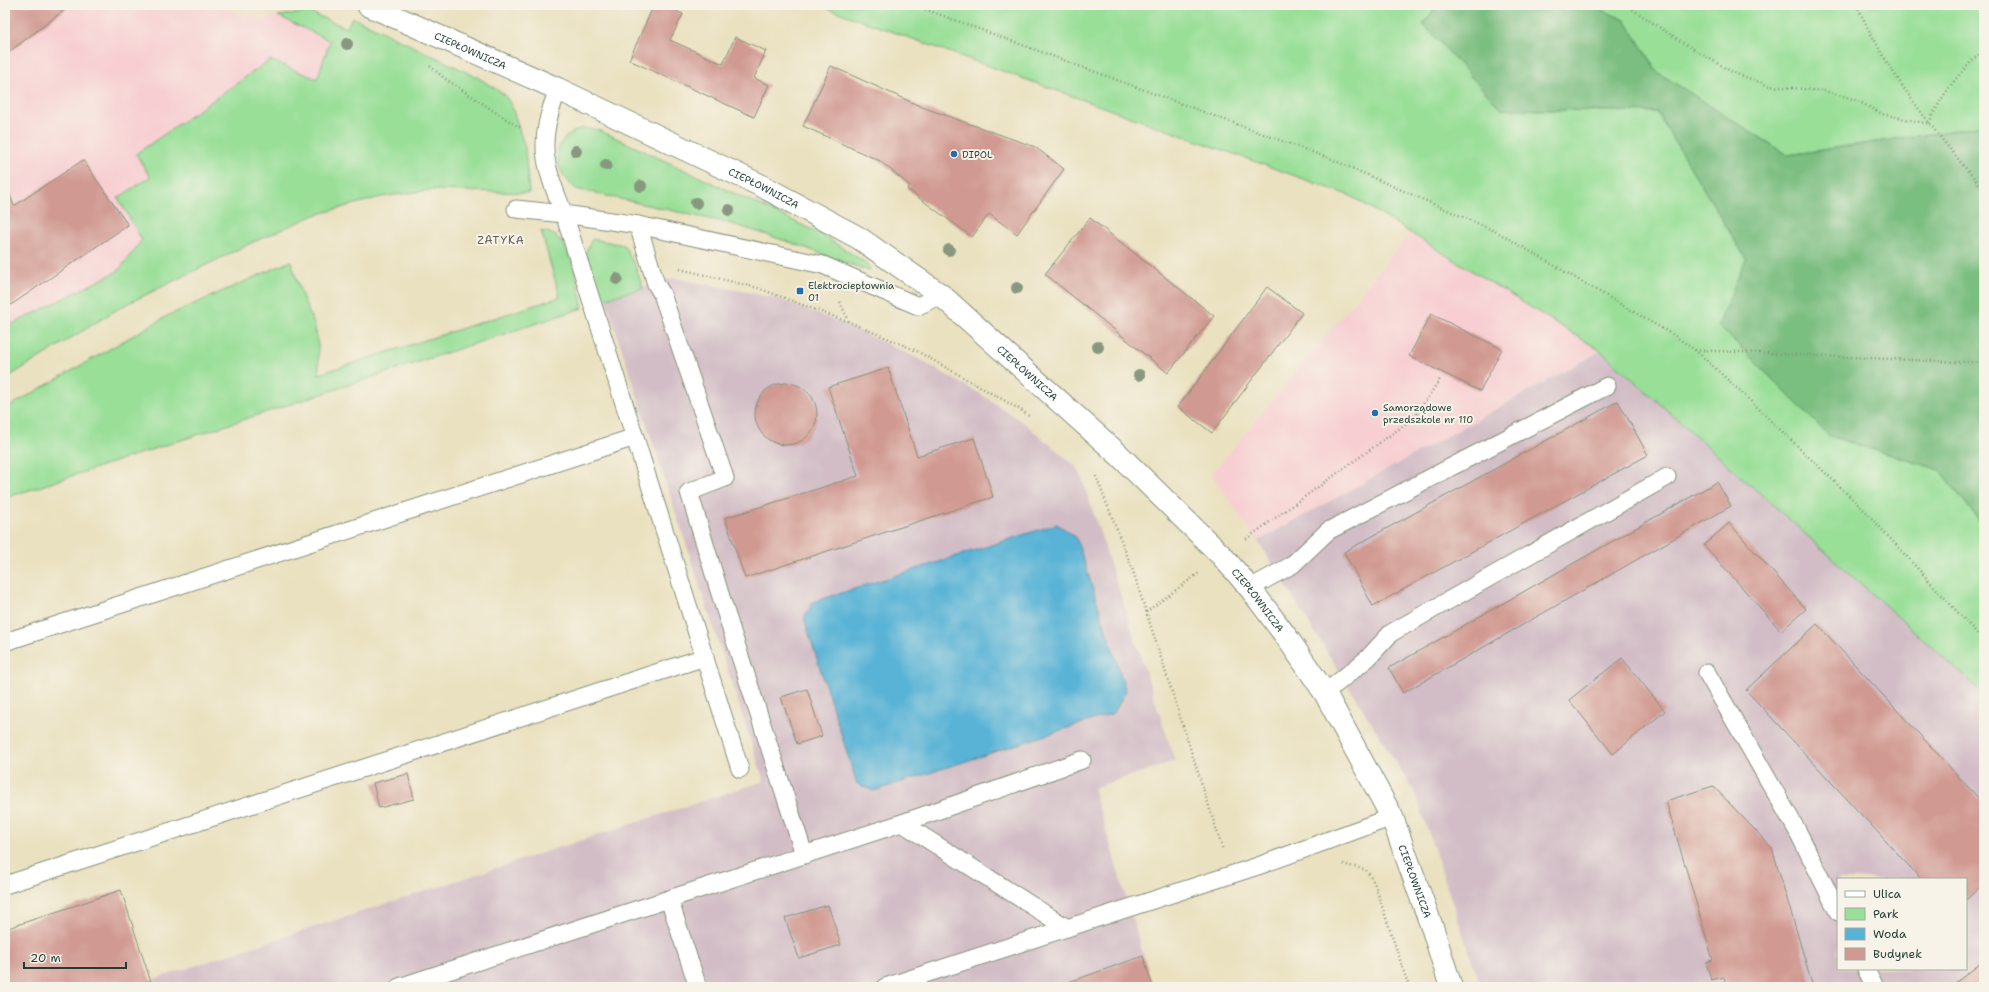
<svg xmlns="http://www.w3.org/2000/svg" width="1989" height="992" viewBox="0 0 1989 992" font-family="'Shantell Sans',sans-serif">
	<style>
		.built { fill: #f7cfd2 }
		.industrial { fill: #d2bdc6; fill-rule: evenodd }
		.green { fill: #99df98; stroke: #5c8e66 }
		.forest { fill: #7abe80; stroke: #4c7e5a }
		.water { fill: #58b3d6; stroke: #3c7885 }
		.building { fill: #d09991 }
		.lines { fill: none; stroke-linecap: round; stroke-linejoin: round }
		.service-casing { stroke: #848f7a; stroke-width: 19 }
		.minor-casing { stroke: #848f7a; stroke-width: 24 }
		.path { stroke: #848f7a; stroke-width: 2.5; stroke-dasharray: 1 3; stroke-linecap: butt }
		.service { stroke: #fff; stroke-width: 17 }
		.minor { stroke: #fff; stroke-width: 22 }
		.tree { fill: #88987e }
		.poi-dot { fill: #1f6fb2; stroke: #f7f3e8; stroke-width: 1.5 }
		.labels { text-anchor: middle; stroke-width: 4; stroke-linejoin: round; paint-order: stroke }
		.street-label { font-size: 10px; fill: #1f3d34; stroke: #f7f3e8 }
		.poi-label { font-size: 10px; fill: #1f3d34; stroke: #f7f3e8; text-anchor: start }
		.neighbourhood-label { font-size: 11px; letter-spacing: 1px; fill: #5d5d55; stroke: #f7f3e8 }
	</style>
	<rect width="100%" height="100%" fill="#f7f3e8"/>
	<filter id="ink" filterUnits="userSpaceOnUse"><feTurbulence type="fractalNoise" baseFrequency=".025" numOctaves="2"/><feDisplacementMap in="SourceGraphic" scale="8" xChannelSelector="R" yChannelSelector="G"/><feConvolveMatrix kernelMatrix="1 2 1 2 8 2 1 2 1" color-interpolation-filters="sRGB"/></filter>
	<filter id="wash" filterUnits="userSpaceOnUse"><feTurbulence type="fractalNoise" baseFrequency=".012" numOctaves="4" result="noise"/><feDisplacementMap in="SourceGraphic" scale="16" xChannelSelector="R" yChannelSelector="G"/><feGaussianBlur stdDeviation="0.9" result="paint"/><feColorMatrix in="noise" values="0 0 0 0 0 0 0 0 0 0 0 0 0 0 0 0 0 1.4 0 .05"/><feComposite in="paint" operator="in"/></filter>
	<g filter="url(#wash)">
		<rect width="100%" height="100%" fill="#eae1c0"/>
		<g class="built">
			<polygon points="5,5 221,5 222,8 260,19 295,14 378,50 118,271 5,328"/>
			<polygon points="1410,233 1601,351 1258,541 1211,475"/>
		</g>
		<g class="industrial">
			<polygon points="674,278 773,297 839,322 913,356 982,395 1024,423 1079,469 1175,761 1093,788 1153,987 130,987 148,981 151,982 151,980 764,781 605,298"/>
			<path d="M1601 351 1984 694V987H1481L1415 793 1258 541ZM1838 879H1966V969H1838Z"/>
		</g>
		<g class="green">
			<polygon points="818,5 1438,5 1423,24 1501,109 1657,112 1746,259 1829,436 1940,470 1984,527 1984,694 1601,351 1351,196"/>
			<polygon points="1590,5 1984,5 1984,129 1977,127 1788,155 1657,72 1625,20"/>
			<polygon points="309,12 347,28 352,17 477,77 505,95 512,107 525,148 529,193 431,190 381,197 315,215 251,243 121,307 5,379 5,328 118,271 142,240 118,198 150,177 136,154 270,60 317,79 330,41 278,16"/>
			<path d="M583 128 599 130 819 233 866 263 870 269 869 271 792 243 736 225 576 189C551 168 549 139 583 128Z"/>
			<path d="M541 231C572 232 577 284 583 308L5 498V409L167 316 291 261 301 293 315 327 318 346 319 374 560 297Z"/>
			<polygon points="592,239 624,245 635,266 643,288 603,299 603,302 601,303 591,280 585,254"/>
		</g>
		<polygon class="forest" points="1438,5 1590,5 1625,20 1657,72 1788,155 1977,127 1984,129 1984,527 1940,470 1829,436 1718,325 1746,259 1657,112 1501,109 1423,24"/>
		<polygon class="water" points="1057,524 1076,537 1126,691 1114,713 874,791 857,784 804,618 813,602"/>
		<g id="blocks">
			<g class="building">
				<polygon points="5,5 71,5 5,55"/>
				<polygon points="654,5 664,5 683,14 670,40 723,64 735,37 766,51 754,78 769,85 754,117 629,60"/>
				<polygon points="831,66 922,107 1035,147 1064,169 1017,234 989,214 972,237 907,189 910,186 880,161 803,126"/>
				<polygon points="83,160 128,225 5,309 5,181 14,206"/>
				<polygon points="1090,218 1214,316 1168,373 1045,274"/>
				<polygon points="1267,287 1302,313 1212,433 1178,407"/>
				<polygon points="1431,314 1502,349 1480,391 1409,356"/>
				<polygon points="888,368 917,456 974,438 993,497 745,578 725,518 858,476 828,387"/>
				<circle cx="786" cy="414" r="31"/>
				<polygon points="1618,401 1648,455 1373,606 1344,552"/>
				<polygon points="1717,482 1731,506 1403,693 1389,668"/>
				<polygon points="1729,523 1806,609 1781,631 1704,545"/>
				<polygon points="1817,624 1984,804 1984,883 1966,900 1966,879 1921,879 1746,690"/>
				<polygon points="1622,658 1665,711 1613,754 1569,700"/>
				<polygon points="807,689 822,736 797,744 781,697"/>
				<polygon points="408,774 414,799 379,808 373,783"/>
				<polygon points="1713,786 1772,848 1813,987 1728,987 1724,977 1711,980 1706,962 1713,960 1666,801"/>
				<polygon points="121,890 151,982 148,981 130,987 5,987 5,929"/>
				<polygon points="828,905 841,945 799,958 785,918"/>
				<polygon points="1143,956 1153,987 1059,987 1058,986"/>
				<polygon points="1984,961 1984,987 1957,987 1955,983"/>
			</g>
		</g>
	</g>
	<g filter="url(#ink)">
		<use href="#blocks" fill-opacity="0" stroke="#848f7a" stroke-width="1"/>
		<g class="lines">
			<g class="service-casing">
				<g id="service">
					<path d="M558 89C537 144 543 161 564 214L638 225 823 265 918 306 941 295"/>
					<polyline points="516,209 564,214 740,769"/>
					<polyline points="638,225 656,284 662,294 725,478 689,492 725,610 804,854"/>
					<polyline points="1250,588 1292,565 1328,531 1607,386"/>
					<polyline points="5,642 635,437"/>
					<polyline points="1707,673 1798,832 1838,912"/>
					<polyline points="1325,693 1368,658 1391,633 1667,477"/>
					<polyline points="902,823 1082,760"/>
					<polyline points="5,885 705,657"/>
					<polyline points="669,899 902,823 1067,928"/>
					<polyline points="1866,969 1875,987"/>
					<polyline points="399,987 669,899 698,987"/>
					<polyline points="885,987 1258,866 1392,817"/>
				</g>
			</g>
			<g class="minor-casing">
				<g id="minor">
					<path id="s1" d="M368 5 558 89 762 186 859 238 941 295 1119 455 1222 556 1250 588 1288 639 1325 693 1392 817 1433 930 1451 987"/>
				</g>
			</g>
			<g class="path">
				<polyline points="914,5 1331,159 1497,232 1675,336 1695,350 1739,390 1866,512 1984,641"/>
				<path d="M1626 5 1685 44 1734 73 1770 86 1825 91 1856 100 1882 114 1929 124C1939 98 1962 68 1984 50"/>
				<path d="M1857 5C1887 74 1936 133 1984 190"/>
				<polyline points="430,66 444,78 512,123 520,127"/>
				<polyline points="680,269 758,288 848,322"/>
				<polyline points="840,302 849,322 915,350 1021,410 1030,417"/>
				<polyline points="1695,350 1956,362 1984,362"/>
				<polyline points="1096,476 1133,571 1223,850"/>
				<polyline points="1246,539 1414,418 1440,379"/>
				<polyline points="1146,612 1199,573"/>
				<polyline points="1343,864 1366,870 1374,882 1409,987"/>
			</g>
			<use href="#service" class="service"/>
			<use href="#minor" class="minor"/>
		</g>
		<g class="tree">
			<circle cx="347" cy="44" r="6"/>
			<circle cx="576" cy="151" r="6"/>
			<circle cx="606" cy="165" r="6"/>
			<circle cx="641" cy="186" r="6"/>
			<circle cx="696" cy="203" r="6"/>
			<circle cx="729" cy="210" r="6"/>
			<circle cx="949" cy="250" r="6"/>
			<circle cx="617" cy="279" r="6"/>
			<circle cx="1017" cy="288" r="6"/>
			<circle cx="1098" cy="347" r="6"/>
			<circle cx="1139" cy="375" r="6"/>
		</g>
	</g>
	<g class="poi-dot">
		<circle cx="954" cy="154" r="4"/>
		<rect x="796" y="287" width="8" height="8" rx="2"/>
		<circle cx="1375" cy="413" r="4"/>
	</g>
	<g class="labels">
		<g class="street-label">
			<text dy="4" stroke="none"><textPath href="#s1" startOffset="112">CIEPŁOWNICZA</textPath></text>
			<text dy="4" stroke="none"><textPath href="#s1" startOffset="436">CIEPŁOWNICZA</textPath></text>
			<text dy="4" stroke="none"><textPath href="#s1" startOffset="760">CIEPŁOWNICZA</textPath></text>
			<text dy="4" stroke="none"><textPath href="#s1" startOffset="1084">CIEPŁOWNICZA</textPath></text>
			<text dy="4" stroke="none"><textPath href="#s1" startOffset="1408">CIEPŁOWNICZA</textPath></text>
		</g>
		<g class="poi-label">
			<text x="962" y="158">DIPOL</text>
			<text x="808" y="289">Elektrociepłownia<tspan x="808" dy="12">01</tspan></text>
			<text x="1383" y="411">Samorządowe<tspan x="1383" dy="12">przedszkole nr 110</tspan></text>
		</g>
		<g class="neighbourhood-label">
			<text x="501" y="244">ZATYKA</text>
		</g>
	</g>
	<rect width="1989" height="992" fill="none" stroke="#f7f3e8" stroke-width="20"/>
	<rect x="1837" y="878" width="130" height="92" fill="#f7f3e8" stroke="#a1aaa0"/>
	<rect x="1845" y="891" width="20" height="6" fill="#ffffff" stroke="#a1aaa0"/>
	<text x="1873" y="898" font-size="12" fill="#1f3d34">Ulica</text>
	<rect x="1845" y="908" width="20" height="12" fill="#99df98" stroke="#a1aaa0"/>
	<text x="1873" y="918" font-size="12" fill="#1f3d34">Park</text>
	<rect x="1845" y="928" width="20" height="12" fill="#58b3d6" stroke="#a1aaa0"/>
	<text x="1873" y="938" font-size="12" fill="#1f3d34">Woda</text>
	<rect x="1845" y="948" width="20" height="12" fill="#d09991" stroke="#a1aaa0"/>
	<text x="1873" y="958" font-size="12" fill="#1f3d34">Budynek</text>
	<path d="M24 962v6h102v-6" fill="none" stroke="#1f3d34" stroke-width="2"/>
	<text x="30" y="962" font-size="12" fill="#1f3d34" stroke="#f7f3e8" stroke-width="3" paint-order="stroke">20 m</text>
</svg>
